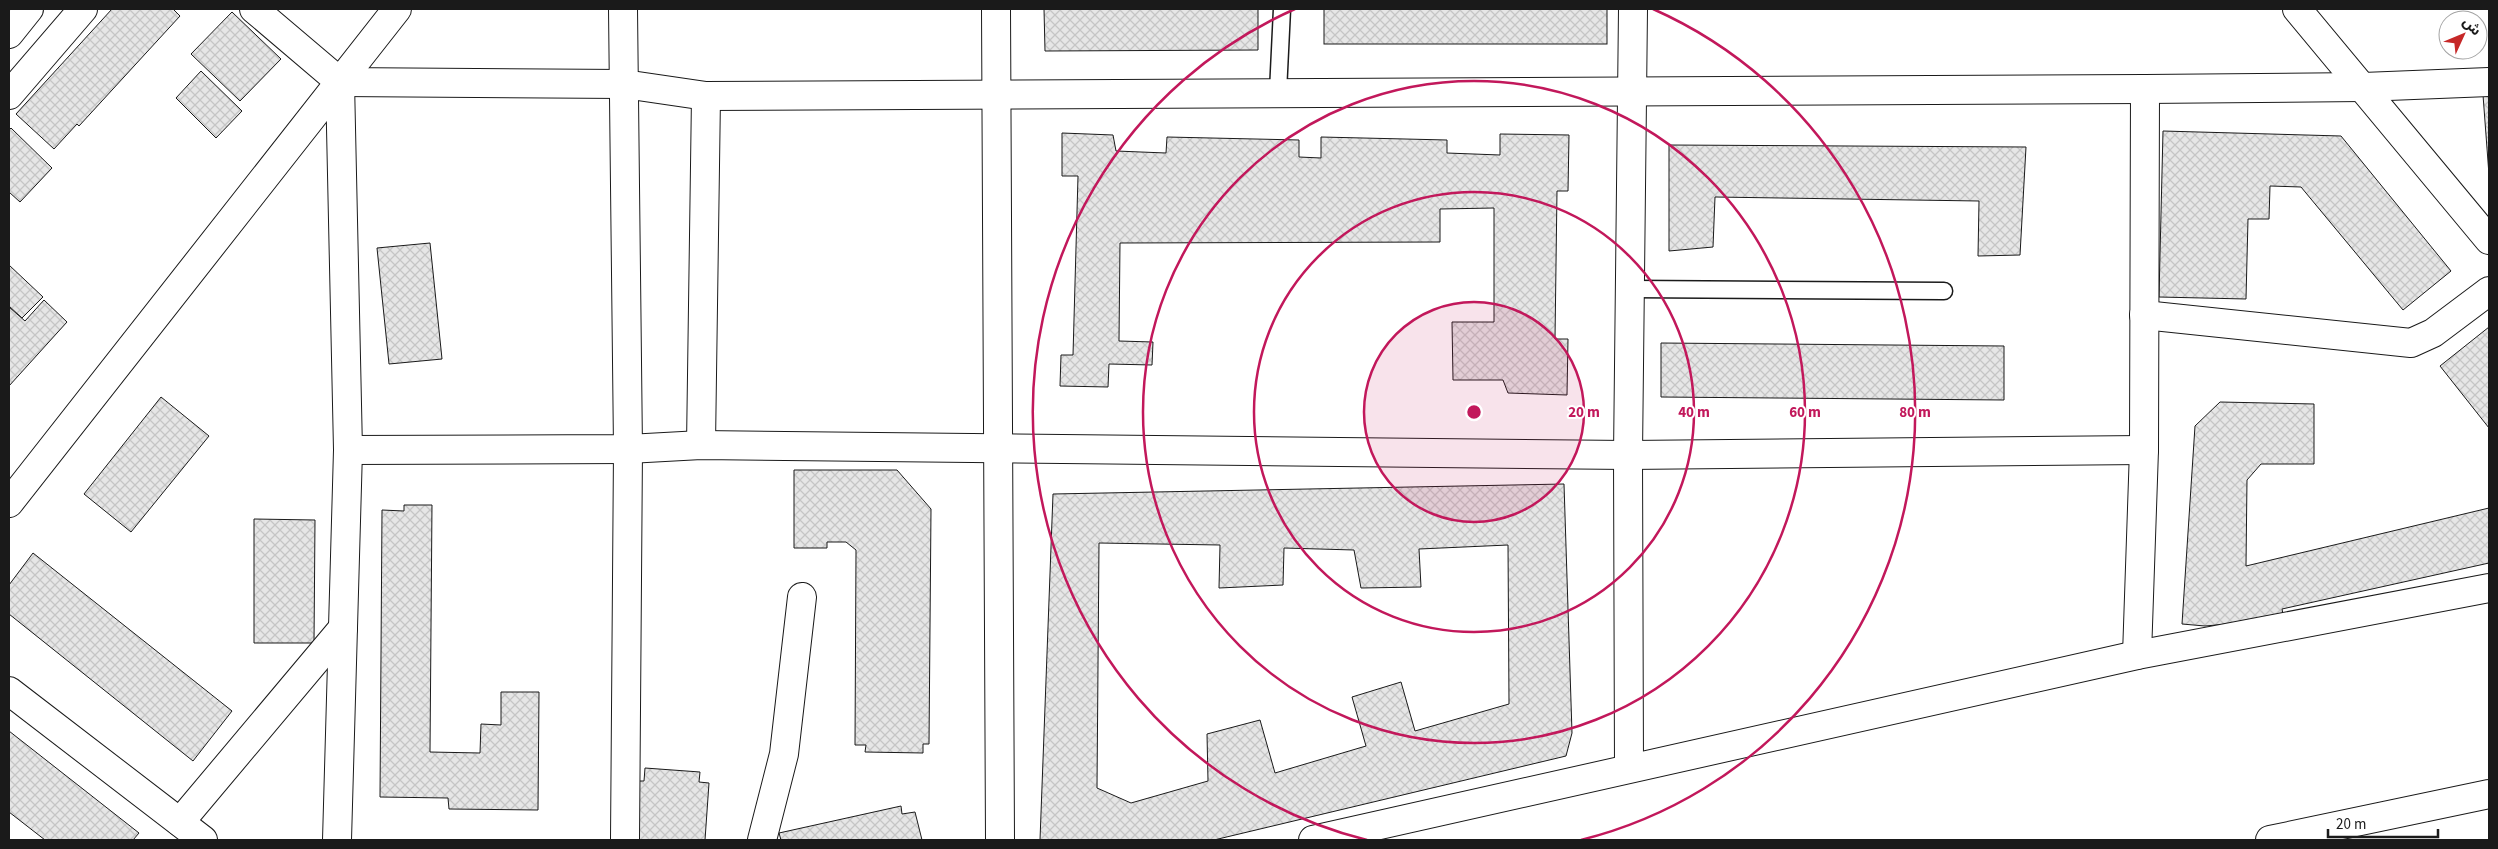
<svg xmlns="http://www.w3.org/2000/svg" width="2498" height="849" viewBox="0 0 2498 849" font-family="'Source Sans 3','Noto Sans Arabic',sans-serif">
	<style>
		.building { fill: url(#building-cross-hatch); stroke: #1a1a1a; fill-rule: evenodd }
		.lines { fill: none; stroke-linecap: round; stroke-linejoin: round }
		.lane-casing { stroke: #1a1a1a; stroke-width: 19 }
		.street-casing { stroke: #1a1a1a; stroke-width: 30 }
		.secondary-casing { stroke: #1a1a1a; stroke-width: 30 }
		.highway-casing { stroke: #1a1a1a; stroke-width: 30 }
		.lane { stroke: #fff; stroke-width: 16 }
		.street { stroke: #fff; stroke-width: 28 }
		.secondary { stroke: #fff; stroke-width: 28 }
		.highway { stroke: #fff; stroke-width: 28 }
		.ring { fill: none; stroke: #c2185b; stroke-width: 2.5 }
		.centre { fill: #c2185b; stroke: #fff; stroke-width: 2.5 }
		.ring-label { font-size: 15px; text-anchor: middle; font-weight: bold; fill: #c2185b; stroke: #fff; stroke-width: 4; stroke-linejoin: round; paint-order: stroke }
	</style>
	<defs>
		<pattern id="building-cross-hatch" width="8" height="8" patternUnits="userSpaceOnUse" patternTransform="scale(1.25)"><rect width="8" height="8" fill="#e6e6e6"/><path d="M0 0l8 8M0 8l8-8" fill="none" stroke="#c5c5c5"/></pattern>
	</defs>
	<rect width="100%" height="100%" fill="#fff"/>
	<g class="building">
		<polygon points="112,9 173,9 180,16 79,126 77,124 54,149 16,114"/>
		<polygon points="1044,9 1258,9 1258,50 1045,51"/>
		<rect x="1324" y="9" width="283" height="35"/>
		<polygon points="232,12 281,59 240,101 191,54"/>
		<polygon points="201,71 242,111 216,138 176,98"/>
		<polygon points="2483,95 2489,95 2489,175"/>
		<polygon points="11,128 52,168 20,202 9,192 9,130"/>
		<polygon points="2163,131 2341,136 2451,271 2403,310 2301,187 2270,186 2269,219 2248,219 2246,299 2159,297"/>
		<polygon points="1062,133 1113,135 1116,151 1166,153 1167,137 1299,140 1299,157 1321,158 1321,137 1447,140 1447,153 1500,155 1500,134 1569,135 1568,191 1557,191 1555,339 1568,339 1567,395 1508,393 1503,380 1453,380 1452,322 1494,322 1494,208 1440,209 1440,242 1120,243 1119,341 1153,342 1152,365 1109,364 1108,387 1060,386 1061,355 1073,355 1078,176 1062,176"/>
		<polygon points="1669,145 2026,147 2020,255 1978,256 1979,201 1715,197 1713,247 1669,251"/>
		<polygon points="430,243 442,359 389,364 377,248"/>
		<polygon points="9,265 43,297 22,318 9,306"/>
		<polygon points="44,300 67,322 9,386 9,307 25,321"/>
		<polygon points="2489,327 2489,428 2440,366"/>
		<polygon points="1661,343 2004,346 2004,400 1661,397"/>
		<polygon points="161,397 209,436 131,532 84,494"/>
		<polygon points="2220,402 2314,404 2314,464 2261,464 2247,480 2246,566 2489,508 2489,563 2282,609 2284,619 2205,626 2182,624 2195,426"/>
		<polygon points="794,470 897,470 931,509 929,744 923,744 923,753 865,752 866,745 855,745 856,550 846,542 827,542 827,548 794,548"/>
		<path d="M1564 484 1572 733 1566 756 1214 840H1040L1053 494ZM1099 543 1220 545 1219 588 1283 585 1284 548 1354 550 1361 588 1421 587 1419 549 1508 545 1509 704 1415 731 1401 682 1352 697 1366 746 1275 773 1260 720 1207 734 1208 781 1131 803 1097 788Z"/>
		<polygon points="404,505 432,505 430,752 480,753 481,724 501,725 501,692 539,692 538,810 449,809 448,798 380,797 382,510 404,511"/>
		<polygon points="254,519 315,520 314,643 254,643"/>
		<polygon points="33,553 232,711 193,761 9,614 9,585"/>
		<polygon points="9,731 139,833 133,840 45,840 9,812"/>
		<polygon points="645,768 700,772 699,782 709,783 705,840 631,840 635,781 644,781"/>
		<polygon points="901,806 902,814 915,812 922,840 781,840 779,833"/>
	</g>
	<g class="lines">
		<g class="lane-casing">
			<g id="lane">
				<polyline points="1278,92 1282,9"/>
				<polyline points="1631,289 1944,291"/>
			</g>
		</g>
		<g class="street-casing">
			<g id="street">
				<polyline points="254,9 340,82 624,84 706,96 2145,89 2363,87 2489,82"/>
				<polyline points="623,9 628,449 625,840"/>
				<polyline points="996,9 1000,840"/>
				<polyline points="9,34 29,9"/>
				<polyline points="9,95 83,9"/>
				<polyline points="2144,315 2411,343 2433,333 2489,291"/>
				<polyline points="701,445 706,96"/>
				<polyline points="348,450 628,449 701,445 1628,455 2144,450"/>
				<polyline points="9,503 397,9"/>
				<polyline points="2137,655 2144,450 2145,89"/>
				<polyline points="9,691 203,840"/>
				<polyline points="1629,768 1628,455 1633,9"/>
				<polyline points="180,822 343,628"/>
				<polyline points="337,840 348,450 340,82"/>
				<polyline points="762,840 784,754 802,597"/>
				<polyline points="1313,840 2137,655 2489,588"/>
			</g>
		</g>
		<g class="secondary-casing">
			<polyline id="secondary" points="2297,9 2489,240"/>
		</g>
		<g class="highway-casing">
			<polyline id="highway" points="2270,840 2489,794"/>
		</g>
		<use href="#lane" class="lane"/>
		<use href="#street" class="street"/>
		<use href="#secondary" class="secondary"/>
		<use href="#highway" class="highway"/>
	</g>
	<circle cx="1474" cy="412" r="110" fill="#c2185b" fill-opacity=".12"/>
	<g class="ring">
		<circle cx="1474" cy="412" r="110"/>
		<circle cx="1474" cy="412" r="220"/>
		<circle cx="1474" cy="412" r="331"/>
		<path d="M1367 840A441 441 0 0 1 1295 9M1653 9A441 441 0 0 1 1581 840"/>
	</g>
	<circle cx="1474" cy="412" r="8" class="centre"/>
	<g class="ring-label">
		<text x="1584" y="417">20 m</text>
		<text x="1694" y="417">40 m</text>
		<text x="1805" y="417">60 m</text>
		<text x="1915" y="417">80 m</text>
	</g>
	<rect width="2498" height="849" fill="none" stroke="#1a1a1a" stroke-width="20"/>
	<g transform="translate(2463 35) rotate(46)"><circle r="24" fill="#ffffff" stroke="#a3a3a3"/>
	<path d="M0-4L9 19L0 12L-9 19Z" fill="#c62828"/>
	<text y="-8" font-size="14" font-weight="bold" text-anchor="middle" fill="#1a1a1a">ش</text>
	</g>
	<path d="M2328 829v8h110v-8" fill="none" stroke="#1a1a1a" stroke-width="2.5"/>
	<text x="2336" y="829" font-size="15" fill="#1a1a1a" stroke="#ffffff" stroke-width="4" paint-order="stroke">20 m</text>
</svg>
